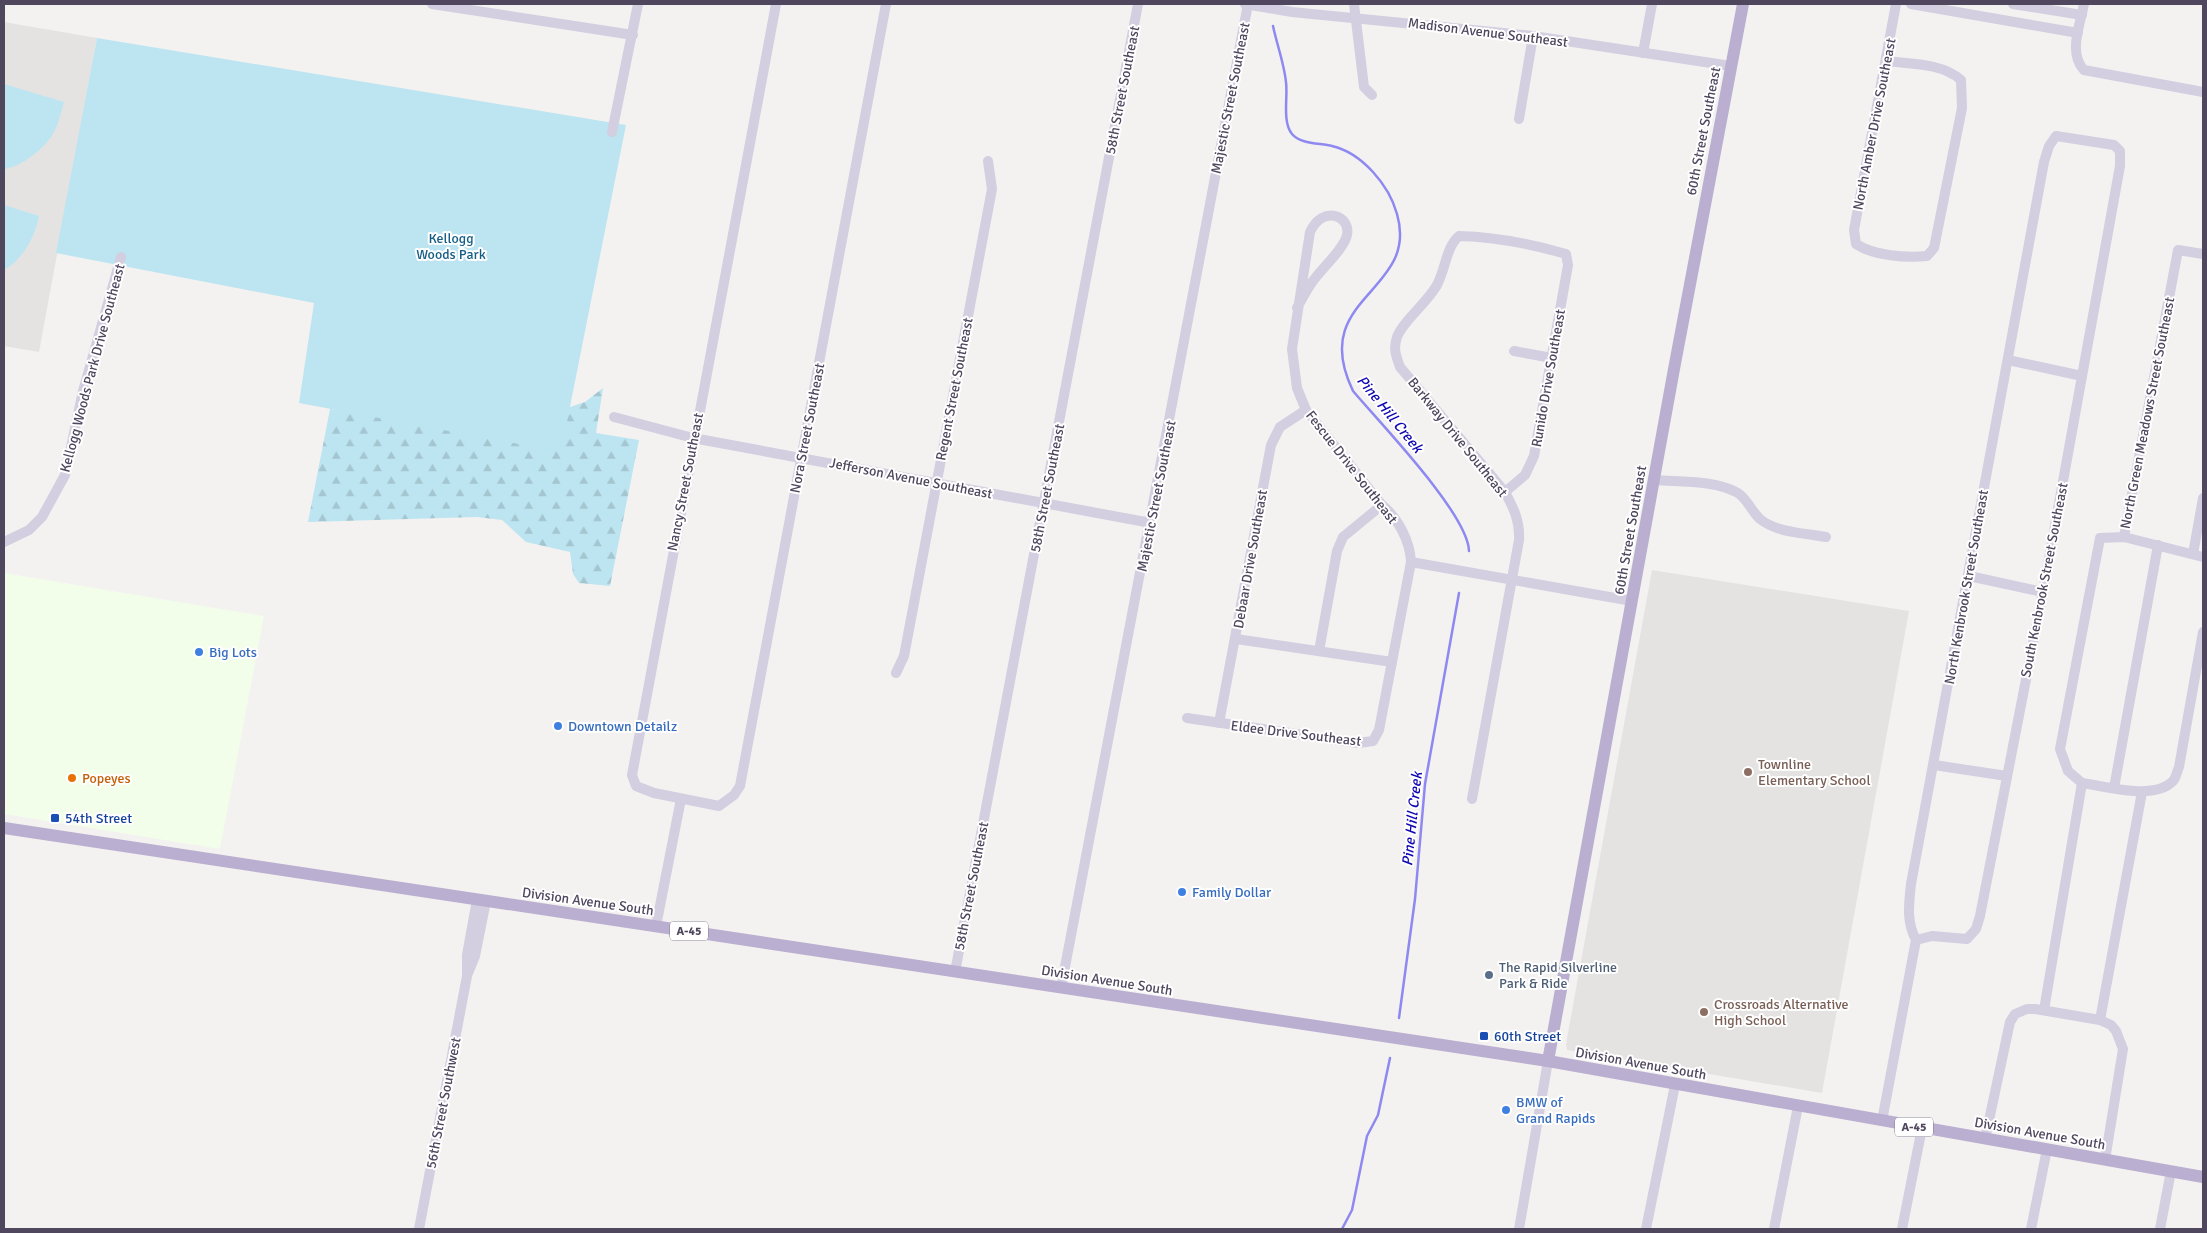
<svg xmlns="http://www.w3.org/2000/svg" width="2207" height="1233" viewBox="0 0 2207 1233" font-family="Signika,sans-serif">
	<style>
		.commercial { fill: #f2fdea }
		.education { fill: #e4e3e2 }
		.forest { fill: url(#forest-firs) }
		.green { fill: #bde5f1 }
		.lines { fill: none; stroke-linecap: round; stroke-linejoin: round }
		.stream { stroke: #8e89f0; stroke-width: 2.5 }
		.minor { stroke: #d3cee0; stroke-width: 10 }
		.major { stroke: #baafd0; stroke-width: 12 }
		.shop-dot { fill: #3f7fe0; stroke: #fff; stroke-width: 2 }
		.education-dot { fill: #8d6e63; stroke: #fff; stroke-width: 2 }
		.food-dot { fill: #e8710a; stroke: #fff; stroke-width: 2 }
		.transit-dot { fill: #1a4fb4; stroke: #fff; stroke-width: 2 }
		.service-dot { fill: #5c6f8a; stroke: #fff; stroke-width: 2 }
		.labels { text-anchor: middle; stroke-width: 4; stroke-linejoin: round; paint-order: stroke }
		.shield { fill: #fff; stroke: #837e8e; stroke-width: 1 }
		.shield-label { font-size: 12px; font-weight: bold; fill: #4e475e }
		.street-label { font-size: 14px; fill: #4e475e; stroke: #fff }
		.park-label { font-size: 14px; fill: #145d84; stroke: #fff }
		.shop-label { font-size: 14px; fill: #366cbe; stroke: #fff; text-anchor: start }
		.education-label { font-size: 14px; fill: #785e54; stroke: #fff; text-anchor: start }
		.food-label { font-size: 14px; fill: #c56008; stroke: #fff; text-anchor: start }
		.transit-label { font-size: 14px; fill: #164399; stroke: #fff; text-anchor: start }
		.service-label { font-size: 14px; fill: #4e5e75; stroke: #fff; text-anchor: start }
		.water-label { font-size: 15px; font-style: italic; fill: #1007b2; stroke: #fff }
	</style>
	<defs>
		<pattern id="forest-firs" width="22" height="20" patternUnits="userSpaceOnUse" patternTransform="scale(1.25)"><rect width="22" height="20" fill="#bde5f1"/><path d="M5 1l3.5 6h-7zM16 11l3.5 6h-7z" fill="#a4c6d1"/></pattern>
	</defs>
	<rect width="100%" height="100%" fill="#f3f2f0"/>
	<polygon class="commercial" points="4,573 264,616 220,849 4,814"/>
	<g class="education">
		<polygon points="4,22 97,38 39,352 4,346"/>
		<polygon points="1652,570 1909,611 1822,1093 1567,1050 1566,1044"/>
	</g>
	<polygon class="forest" points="603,388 596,433 639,440 610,586 579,583 573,574 570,552 526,542 502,520 477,517 308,522 330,409 441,420 570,407 585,402"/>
	<g class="green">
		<polygon points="97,38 626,125 561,452 299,403 314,303 56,253"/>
		<path d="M4 84 64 102C61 112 59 123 54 132 46 148 21 167 4 169Z"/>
		<path d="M4 205 39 216C35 237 23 259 4 270Z"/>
	</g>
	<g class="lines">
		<g class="stream">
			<path d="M1273 26C1277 45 1284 63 1286 82 1288 97 1282 122 1292 134 1300 144 1320 143 1332 146 1362 153 1389 185 1397 214 1420 293 1307 296 1353 391 1380 423 1468 514 1469 551"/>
			<polyline points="1399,1018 1415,899 1425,784 1459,593"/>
			<polyline points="1342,1229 1352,1210 1367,1136 1378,1115 1390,1058"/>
		</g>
		<g class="minor">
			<polyline points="432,4 633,35"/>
			<polyline points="776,4 632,775 636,786 654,793 719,806 734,795 740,786 886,4"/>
			<polyline points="1245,4 1292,12 1533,36 1731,66"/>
			<polyline points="1354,4 1364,87 1372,95"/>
			<polyline points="1911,4 2078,33"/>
			<polyline points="2013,4 2082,15"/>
			<path d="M2084 4C2080 25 2068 53 2084 70L2203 92"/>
			<polyline points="1643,53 1652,4"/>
			<path d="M1886 61C1911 64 1942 63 1961 80L1962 108 1934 248 1927 256C1906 258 1874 256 1856 244L1854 230 1896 4"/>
			<polyline points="1519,119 1533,36"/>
			<polyline points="612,132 638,4"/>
			<polyline points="1514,351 1552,358"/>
			<polyline points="2008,360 2082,376"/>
			<polyline points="614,417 693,438 1151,523"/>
			<path d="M1655 480C1681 482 1715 480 1738 493 1748 500 1752 512 1760 519 1777 533 1806 533 1826 537"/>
			<polyline points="2124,537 2178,250 2203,254"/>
			<polyline points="4,542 29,530 42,517 65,475 83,391 121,257"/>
			<polyline points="2193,554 2203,498"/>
			<polyline points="1411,562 1632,601"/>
			<polyline points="1969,576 2043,592"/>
			<polyline points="1236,639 1392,662"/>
			<polyline points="1319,651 1337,551 1343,537 1382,505"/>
			<polyline points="896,673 904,656 992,189 988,161"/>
			<path d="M1187 718 1358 743 1373 741 1379 730 1411 562C1410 541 1398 518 1382 505L1306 410 1297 388 1292 349 1310 232C1323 204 1351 216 1347 235 1344 249 1322 268 1313 281 1307 289 1302 299 1297 308"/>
			<polyline points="1219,723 1271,445 1280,427 1306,410"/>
			<polyline points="1934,765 2007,776"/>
			<path d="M2082 783C2105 786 2154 801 2173 781 2176 778 2177 771 2179 767L2203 632"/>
			<polyline points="2114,788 2158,545"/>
			<path d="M1472 799 1519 540C1520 521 1514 509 1505 492L1400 367C1396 356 1393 349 1397 337 1403 321 1427 303 1437 285 1446 268 1446 247 1459 236 1494 237 1532 244 1566 254L1568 265 1534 456 1525 475 1505 492"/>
			<polyline points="656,926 681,799"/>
			<polyline points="955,972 1138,4"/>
			<polyline points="468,973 475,956 486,901"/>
			<polyline points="1061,988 1248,4"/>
			<polyline points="2044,1010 2082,783 2068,771 2060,749 2100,538 2124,537 2203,557"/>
			<polyline points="2100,1020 2142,792"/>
			<path d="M1882 1121 1916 940C1906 921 1909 904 1911 884L2044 162 2049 146 2056 136 2114 145 2120 151V166L2043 592 1980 916 1976 929 1967 939 1932 936 1916 940"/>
			<polyline points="1985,1139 2010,1022 2015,1014 2027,1009 2035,1009 2100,1020 2111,1025 2116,1031 2123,1049 2105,1160"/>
			<polyline points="419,1229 467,976 467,955 477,900"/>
			<polyline points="1519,1229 1548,1061"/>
			<polyline points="1646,1229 1675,1085"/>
			<polyline points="1774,1229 1798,1106"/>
			<polyline points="1902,1229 1922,1128"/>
			<polyline points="2031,1229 2047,1149"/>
			<polyline points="2160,1229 2171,1171"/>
		</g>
		<g class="major">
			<polyline points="4,828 1548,1061 2203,1177"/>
			<polyline points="1548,1061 1674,369 1743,4"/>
		</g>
	</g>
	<g class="shop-dot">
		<circle cx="199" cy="652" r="5"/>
		<circle cx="558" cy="726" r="5"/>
		<circle cx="1182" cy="892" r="5"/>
		<circle cx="1506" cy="1110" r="5"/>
	</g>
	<g class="education-dot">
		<circle cx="1748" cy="772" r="5"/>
		<circle cx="1704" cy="1012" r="5"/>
	</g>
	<circle class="food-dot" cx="72" cy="778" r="5"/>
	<g class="transit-dot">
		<rect x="50" y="813" width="10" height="10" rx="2.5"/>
		<rect x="1479" y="1031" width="10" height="10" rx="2.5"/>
	</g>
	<circle class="service-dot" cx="1489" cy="975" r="5"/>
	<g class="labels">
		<g class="shield">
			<rect x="670" y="921.5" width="38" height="19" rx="4"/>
			<rect x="1895" y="1117.5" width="38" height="19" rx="4"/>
		</g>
		<g class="shield-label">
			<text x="689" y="935">A-45</text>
			<text x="1914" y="1131">A-45</text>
		</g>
		<g class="street-label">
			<text transform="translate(1488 32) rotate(7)" y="5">Madison Avenue Southeast</text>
			<text transform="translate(1122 90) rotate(-79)" y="5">58th Street Southeast</text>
			<text transform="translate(1230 98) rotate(-79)" y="5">Majestic Street Southeast</text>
			<text transform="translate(1874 124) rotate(-79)" y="5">North Amber Drive Southeast</text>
			<text transform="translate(1703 131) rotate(-79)" y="5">60th Street Southeast</text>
			<text transform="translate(92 368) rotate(-75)" y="5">Kellogg Woods Park Drive Southeast</text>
			<text transform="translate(1548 378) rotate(-80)" y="5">Runido Drive Southeast</text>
			<text transform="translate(954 389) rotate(-79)" y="5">Regent Street Southeast</text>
			<text transform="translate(2147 413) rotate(-79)" y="5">North Green Meadows Street Southeast</text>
			<text transform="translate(807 428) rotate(-79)" y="5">Nora Street Southeast</text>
			<text transform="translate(1458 437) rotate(51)" y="5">Barkway Drive Southeast</text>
			<text transform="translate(1352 467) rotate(52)" y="5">Fescue Drive Southeast</text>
			<text transform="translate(911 478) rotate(11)" y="5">Jefferson Avenue Southeast</text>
			<text transform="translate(685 482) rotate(-79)" y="5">Nancy Street Southeast</text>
			<text transform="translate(1047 488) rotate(-79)" y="5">58th Street Southeast</text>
			<text transform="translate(1156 496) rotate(-79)" y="5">Majestic Street Southeast</text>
			<text transform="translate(1630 530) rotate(-80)" y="5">60th Street Southeast</text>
			<text transform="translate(1250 559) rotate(-80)" y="5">Debaar Drive Southeast</text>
			<text transform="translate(2044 580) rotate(-79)" y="5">South Kenbrook Street Southeast</text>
			<text transform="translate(1966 587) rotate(-80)" y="5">North Kenbrook Street Southeast</text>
			<text transform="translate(1296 733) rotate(7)" y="5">Eldee Drive Southeast</text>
			<text transform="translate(971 886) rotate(-79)" y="5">58th Street Southeast</text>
			<text transform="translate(588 901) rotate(8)" y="5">Division Avenue South</text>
			<text transform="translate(1107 980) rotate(9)" y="5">Division Avenue South</text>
			<text transform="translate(1641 1063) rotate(10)" y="5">Division Avenue South</text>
			<text transform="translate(443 1103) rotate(-79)" y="5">56th Street Southwest</text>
			<text transform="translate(2040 1133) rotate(10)" y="5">Division Avenue South</text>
		</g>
		<g class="park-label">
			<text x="451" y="243">Kellogg<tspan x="451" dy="16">Woods Park</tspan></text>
		</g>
		<g class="shop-label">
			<text x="209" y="657">Big Lots</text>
			<text x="568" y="731">Downtown Detailz</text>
			<text x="1192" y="897">Family Dollar</text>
			<text x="1516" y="1107">BMW of<tspan x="1516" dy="16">Grand Rapids</tspan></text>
		</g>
		<g class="education-label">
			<text x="1758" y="769">Townline<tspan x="1758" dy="16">Elementary School</tspan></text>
			<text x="1714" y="1009">Crossroads Alternative<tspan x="1714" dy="16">High School</tspan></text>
		</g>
		<g class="food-label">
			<text x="82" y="783">Popeyes</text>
		</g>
		<g class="transit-label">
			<text x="65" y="823">54th Street</text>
			<text x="1494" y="1041">60th Street</text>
		</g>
		<g class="service-label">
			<text x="1499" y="972">The Rapid Silverline<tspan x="1499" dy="16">Park &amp; Ride</tspan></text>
		</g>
		<g class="water-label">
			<text transform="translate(1390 414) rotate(51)" y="5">Pine Hill Creek</text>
			<text transform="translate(1412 819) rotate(-84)" y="5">Pine Hill Creek</text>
		</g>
	</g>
	<rect width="2207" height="1233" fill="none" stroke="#4e475e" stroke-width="10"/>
</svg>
